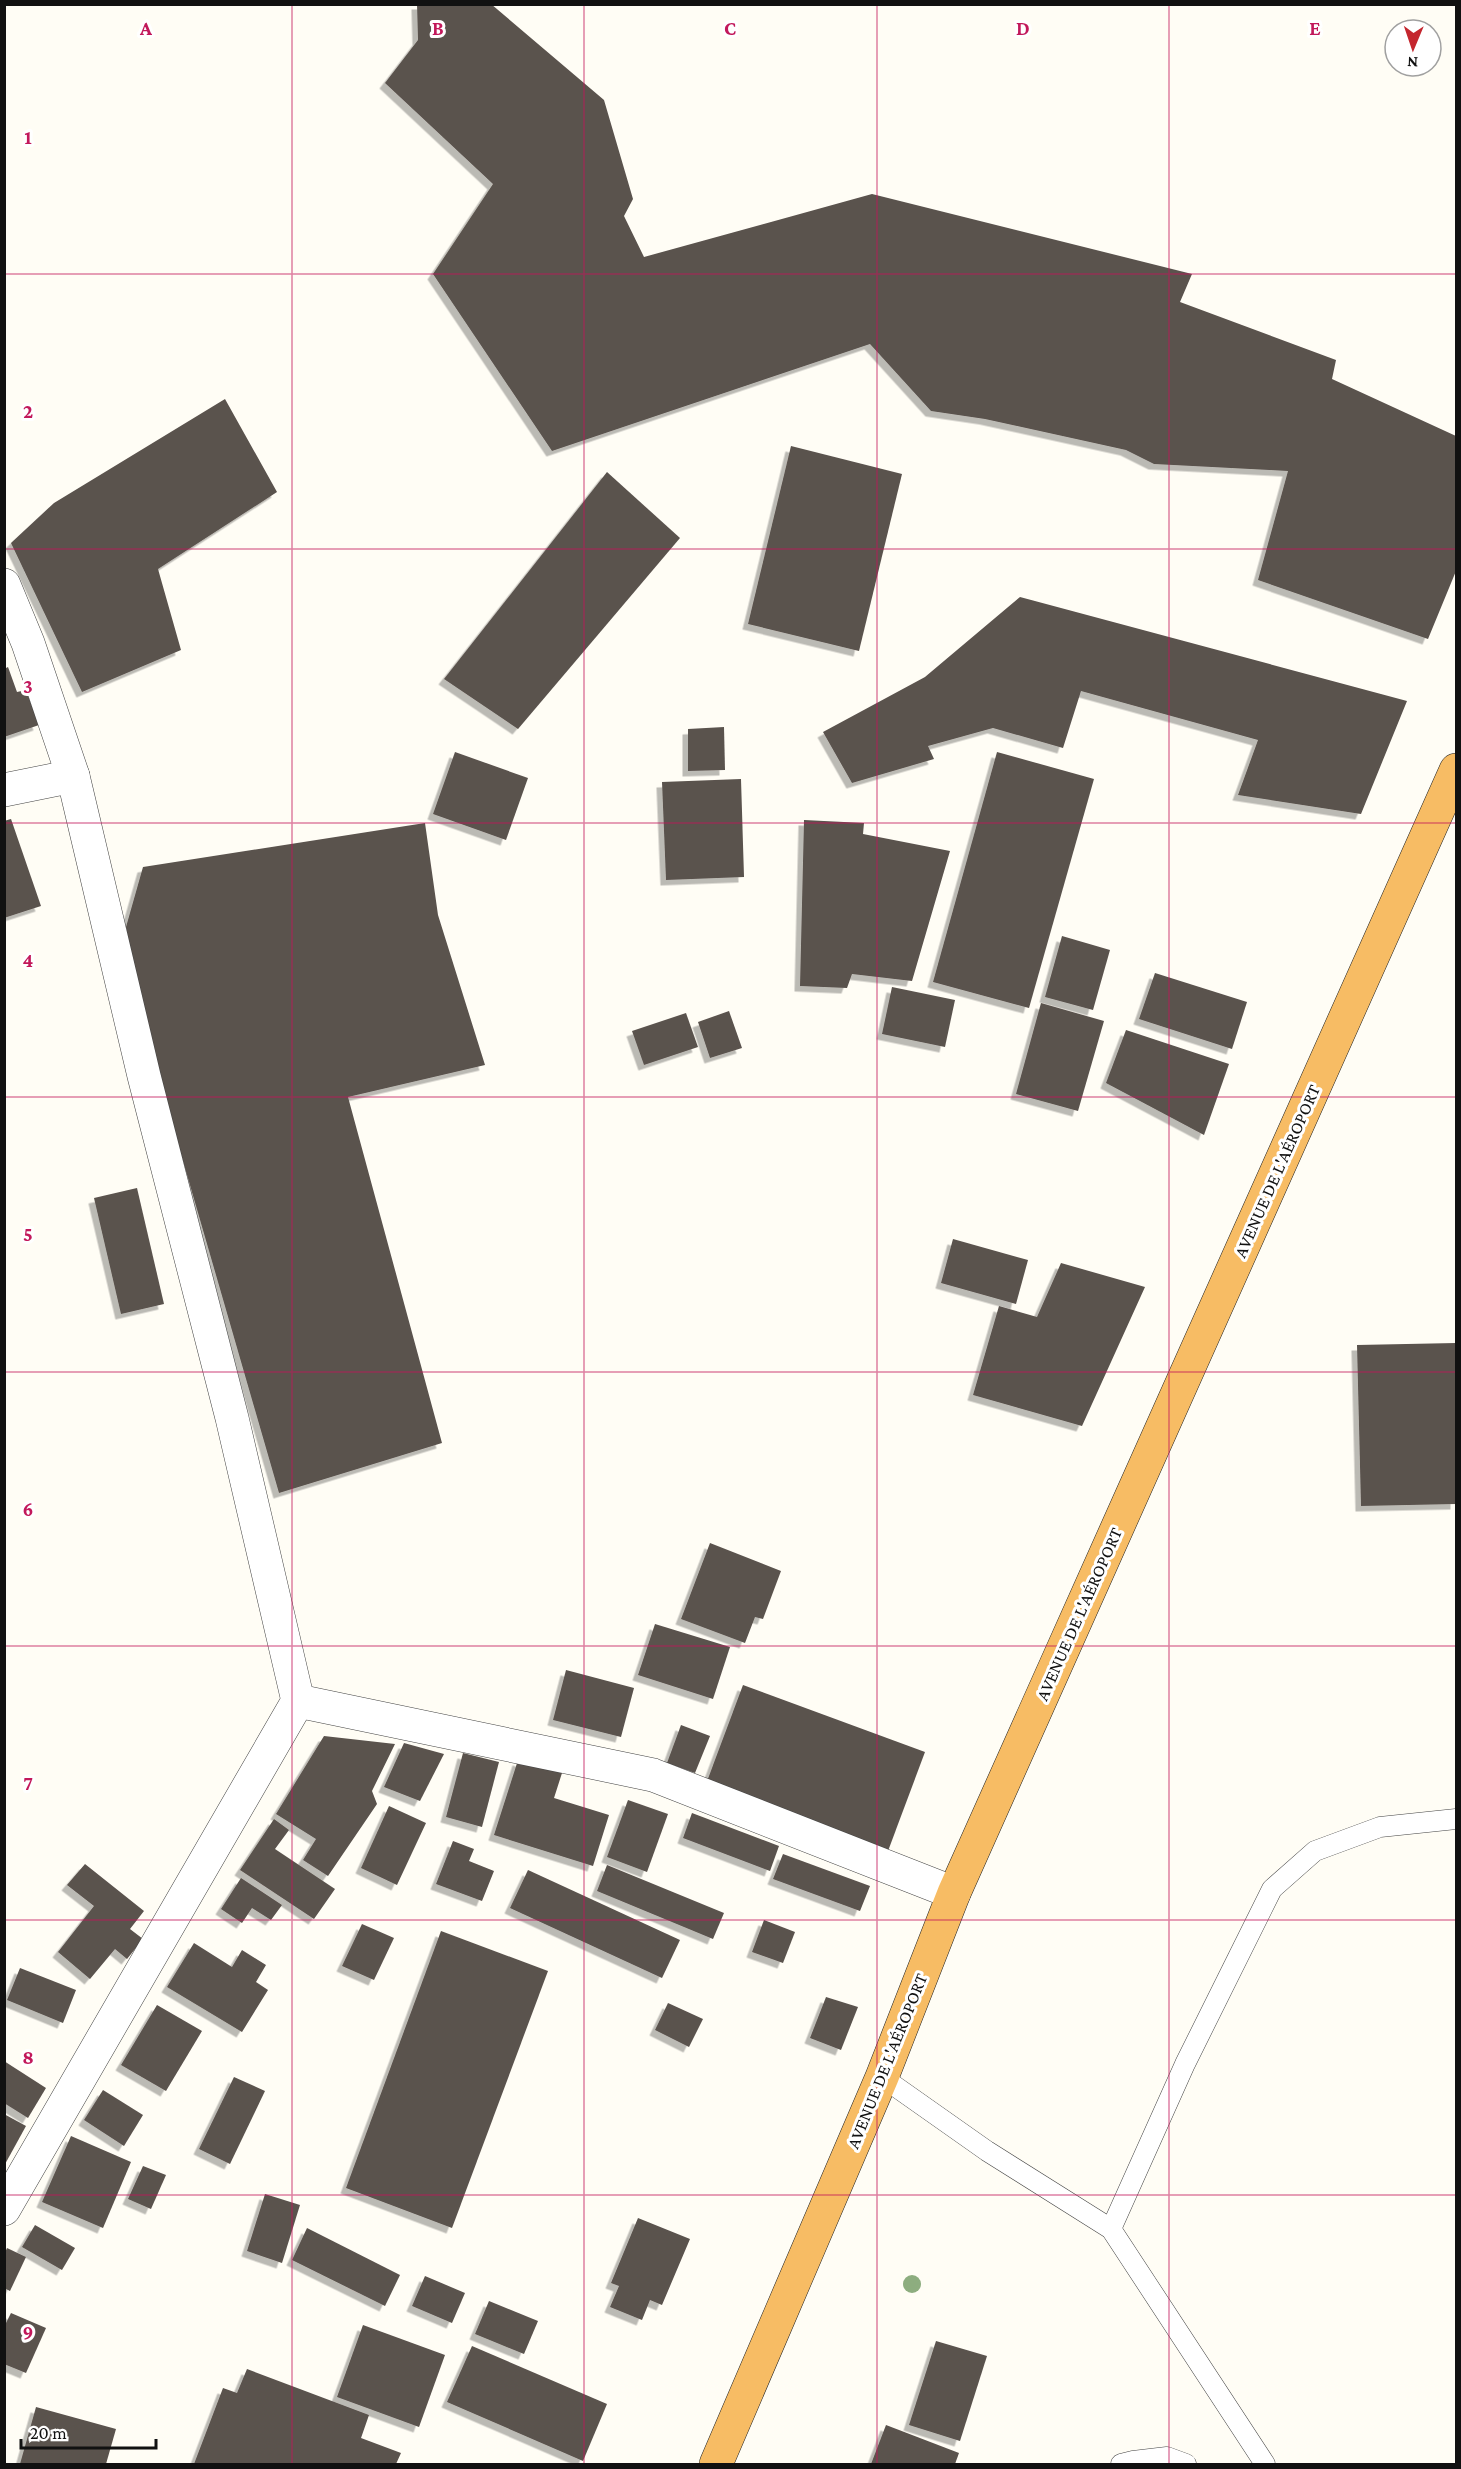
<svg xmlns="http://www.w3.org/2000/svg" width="1461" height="2469" viewBox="0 0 1461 2469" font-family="'Crimson Pro',serif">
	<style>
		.building { fill: #5a524d; filter: url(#shadow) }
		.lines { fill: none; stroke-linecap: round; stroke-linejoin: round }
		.service-casing { stroke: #444; stroke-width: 21 }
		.minor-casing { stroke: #444; stroke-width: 34 }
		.trunk-casing { stroke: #222; stroke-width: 34 }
		.service { stroke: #fff; stroke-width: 20 }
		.minor { stroke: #fff; stroke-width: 33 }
		.trunk { stroke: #f7bc64; stroke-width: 33 }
		.tree { fill: #8dad7f }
		.grid { fill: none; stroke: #c2185b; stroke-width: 1.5; stroke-opacity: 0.55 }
		.labels { text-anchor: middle; stroke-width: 6; stroke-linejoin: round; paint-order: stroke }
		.street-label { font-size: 18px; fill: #111; stroke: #fff }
		.grid-label { font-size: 20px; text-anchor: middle; font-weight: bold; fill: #c2185b; stroke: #fff; stroke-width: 6; stroke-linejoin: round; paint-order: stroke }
	</style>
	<defs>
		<filter id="shadow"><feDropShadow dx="-5.5" dy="5.5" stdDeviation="0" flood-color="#0004"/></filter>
	</defs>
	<rect width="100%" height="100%" fill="#fffdf5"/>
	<g class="building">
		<polygon points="417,4 491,4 604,100 633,199 624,216 644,257 872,194 1192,274 1180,302 1336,360 1332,379 1456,436 1456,571 1428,639 1258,580 1288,471 1154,464 1126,450 985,419 931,411 870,344 552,451 433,274 493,184 385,83 418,40"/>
		<polygon points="225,399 277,492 158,569 181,650 82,692 11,543 54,503"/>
		<polygon points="791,446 902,474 859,651 748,624"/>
		<polygon points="607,472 680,538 518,729 444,679"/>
		<polygon points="1020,597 1407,701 1361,814 1238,795 1258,740 1081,691 1063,748 993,728 928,746 934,759 852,783 823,732 925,677"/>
		<polygon points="8,667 17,692 26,690 39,725 4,737 4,669"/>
		<polygon points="724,727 725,770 688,771 688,729"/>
		<polygon points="455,752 528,778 506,840 433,814"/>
		<polygon points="997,752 1094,779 1029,1008 933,982"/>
		<polygon points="741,779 744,877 666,880 662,782"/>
		<polygon points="11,819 41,906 4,918 4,821"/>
		<polygon points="804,820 864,823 863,834 950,851 912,981 852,974 847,988 800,986"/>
		<polygon points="425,823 438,915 485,1065 348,1097 442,1443 279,1493 142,1019 126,927 143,867"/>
		<polygon points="1062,936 1110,950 1093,1010 1045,997"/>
		<polygon points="1155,973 1247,1002 1232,1049 1139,1019"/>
		<polygon points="892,987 955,1000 945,1047 882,1034"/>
		<polygon points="1041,1003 1104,1021 1078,1111 1016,1094"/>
		<polygon points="729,1011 742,1048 710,1058 698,1022"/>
		<polygon points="686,1013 698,1047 644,1065 632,1031"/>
		<polygon points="1126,1030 1229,1064 1204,1135 1106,1083"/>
		<polygon points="137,1188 164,1304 121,1314 94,1198"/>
		<polygon points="953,1239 1028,1260 1016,1304 941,1283"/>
		<polygon points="1061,1263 1145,1287 1082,1426 973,1395 999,1306 1037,1317"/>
		<polygon points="1456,1343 1456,1504 1361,1506 1357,1345"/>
		<polygon points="710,1543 781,1571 763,1619 755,1617 745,1643 681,1619"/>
		<polygon points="655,1624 730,1647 713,1699 638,1675"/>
		<polygon points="566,1670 634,1688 621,1737 553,1720"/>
		<polygon points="743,1685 925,1752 888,1851 706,1784"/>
		<polygon points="681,1725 710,1736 695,1773 667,1763"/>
		<polygon points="324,1736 395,1744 372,1791 377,1804 328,1876 303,1860 316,1839 276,1814"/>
		<polygon points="404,1743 444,1754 420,1801 384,1787"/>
		<polygon points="463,1753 499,1762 482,1827 446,1817"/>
		<polygon points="518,1760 562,1773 554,1798 609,1815 593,1866 494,1835"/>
		<polygon points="628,1800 668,1814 647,1872 607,1857"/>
		<polygon points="389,1806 426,1823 397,1885 361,1868"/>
		<polygon points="692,1813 779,1846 770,1871 683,1838"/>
		<polygon points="274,1819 289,1830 275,1849 335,1889 314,1919 240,1870"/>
		<polygon points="453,1841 474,1849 469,1861 494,1871 482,1901 436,1884"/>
		<polygon points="783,1854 870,1886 860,1911 773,1879"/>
		<polygon points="85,1864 144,1911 130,1929 143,1939 127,1959 115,1949 90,1979 58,1952 94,1906 67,1885"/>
		<polygon points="607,1865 724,1913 713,1939 597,1891"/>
		<polygon points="528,1870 680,1940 662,1978 510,1908"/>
		<polygon points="241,1878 282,1905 271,1920 252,1908 242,1923 221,1909"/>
		<polygon points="764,1920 795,1932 783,1963 752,1952"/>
		<polygon points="362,1924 394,1938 374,1980 342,1966"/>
		<polygon points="441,1931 548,1971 452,2228 346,2188"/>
		<polygon points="194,1943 232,1967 242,1950 266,1965 256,1982 268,1990 242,2032 167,1987"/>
		<polygon points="20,1968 76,1990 63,2023 7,2000"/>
		<polygon points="826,1997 858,2007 841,2050 810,2038"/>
		<polygon points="668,2003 703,2019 689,2047 655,2030"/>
		<polygon points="157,2005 202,2031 166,2091 121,2065"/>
		<polygon points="4,2061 46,2088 28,2118 4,2103"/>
		<polygon points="234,2077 265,2091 230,2164 199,2149"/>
		<polygon points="103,2090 143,2115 124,2146 84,2120"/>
		<polygon points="4,2114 26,2126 4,2166"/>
		<polygon points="71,2136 131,2162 103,2228 42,2202"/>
		<polygon points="143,2166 166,2175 151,2209 128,2199"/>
		<polygon points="265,2194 300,2205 282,2263 247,2251"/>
		<polygon points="638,2218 690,2239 662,2305 650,2300 642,2320 610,2307 619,2286 611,2283"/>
		<polygon points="35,2225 75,2248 62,2270 22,2247"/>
		<polygon points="307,2228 400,2275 385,2306 292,2260"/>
		<polygon points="7,2248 26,2257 10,2291 4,2288 4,2255"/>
		<polygon points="425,2276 465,2293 452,2323 412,2306"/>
		<polygon points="489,2301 538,2321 524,2354 475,2334"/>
		<polygon points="11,2313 46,2328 26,2373 4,2364 4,2327"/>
		<polygon points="363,2325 445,2355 419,2427 337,2397"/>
		<polygon points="936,2341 987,2356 960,2441 909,2425"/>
		<polygon points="472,2346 607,2404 583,2461 447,2402"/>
		<polygon points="247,2369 369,2415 361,2438 401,2453 396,2464 194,2464 223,2388 237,2393"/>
		<polygon points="36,2407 116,2429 106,2464 20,2464"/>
		<polygon points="886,2425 959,2453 955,2464 871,2464"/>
	</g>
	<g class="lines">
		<g class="service-casing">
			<g id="service">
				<polyline points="882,2077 987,2151 1111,2229 1265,2464"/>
				<polyline points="1111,2229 1185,2064 1272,1889 1315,1851 1380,1827 1456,1819"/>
				<polyline points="1121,2464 1133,2461 1167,2457 1186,2464"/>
			</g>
		</g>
		<g class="minor-casing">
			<g id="minor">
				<polyline points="4,585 28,643 73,776 144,1076 232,1418 298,1701 4,2209"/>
				<polyline points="4,790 73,776"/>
				<polyline points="298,1701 653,1775 954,1893"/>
			</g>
		</g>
		<g class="trunk-casing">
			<polyline id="trunk" points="716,2464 882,2077 954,1893 1456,770"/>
		</g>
		<use href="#service" class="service"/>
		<use href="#minor" class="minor"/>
		<use href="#trunk" class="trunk"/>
	</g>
	<circle class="tree" cx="912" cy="2284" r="9"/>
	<path class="grid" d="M292 4V2464M584 4V2464M877 4V2464M1169 4V2464M4 274H1456M4 549H1456M4 823H1456M4 1097H1456M4 1372H1456M4 1646H1456M4 1920H1456M4 2195H1456"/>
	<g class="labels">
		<g class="street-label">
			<text transform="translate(1277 1171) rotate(-66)" y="6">AVENUE DE L'AÉROPORT</text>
			<text transform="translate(1079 1614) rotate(-66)" y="6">AVENUE DE L'AÉROPORT</text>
			<text transform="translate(887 2061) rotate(-68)" y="6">AVENUE DE L'AÉROPORT</text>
		</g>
	</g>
	<g class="grid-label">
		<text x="146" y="35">A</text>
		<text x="438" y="35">B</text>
		<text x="730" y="35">C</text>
		<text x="1023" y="35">D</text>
		<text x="1315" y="35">E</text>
		<text x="28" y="144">1</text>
		<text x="28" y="418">2</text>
		<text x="28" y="693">3</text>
		<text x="28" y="967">4</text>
		<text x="28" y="1241">5</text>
		<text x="28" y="1516">6</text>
		<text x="28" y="1790">7</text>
		<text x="28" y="2064">8</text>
		<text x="28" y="2339">9</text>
	</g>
	<rect width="1461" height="2469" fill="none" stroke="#111111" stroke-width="12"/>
	<g transform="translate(1413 48) rotate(182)"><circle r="28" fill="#ffffff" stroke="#a0a0a0" stroke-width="1.5"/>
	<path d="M0-4.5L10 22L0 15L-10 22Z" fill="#c4262e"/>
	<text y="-9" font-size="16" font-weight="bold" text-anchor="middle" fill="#111111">N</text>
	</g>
	<path d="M21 2439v9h135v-9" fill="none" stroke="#111111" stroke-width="3"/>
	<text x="30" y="2439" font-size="18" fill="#111111" stroke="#ffffff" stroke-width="4.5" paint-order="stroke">20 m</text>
</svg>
